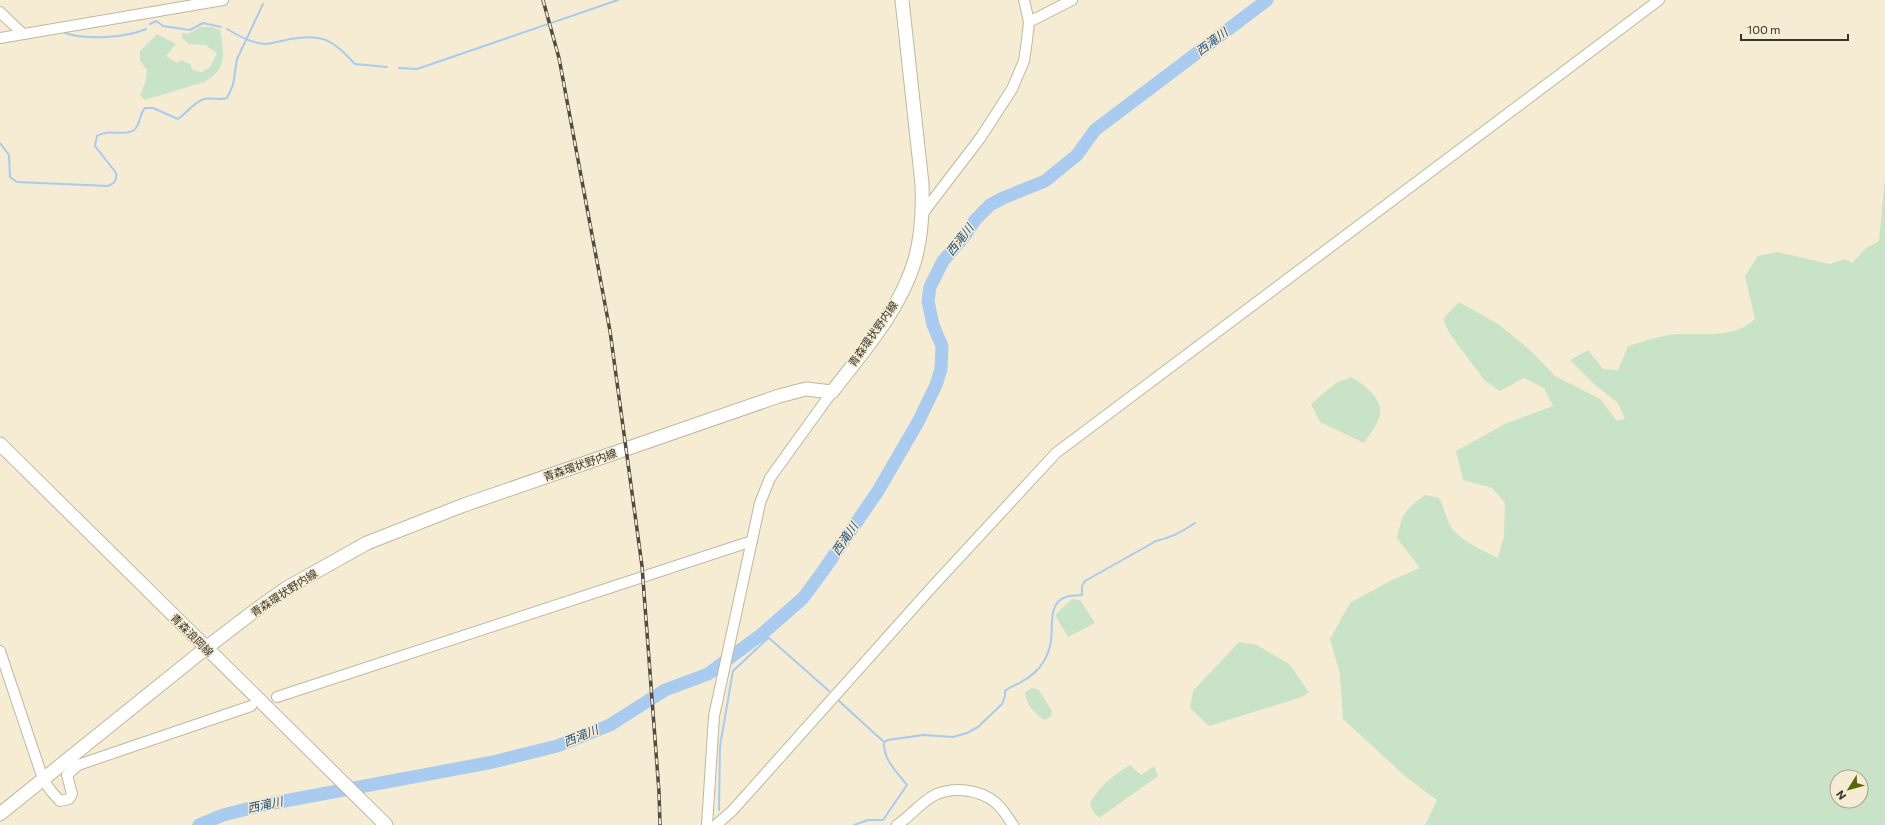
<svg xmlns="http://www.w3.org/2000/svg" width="1885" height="825" viewBox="0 0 1885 825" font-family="Commissioner,'Noto Sans JP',sans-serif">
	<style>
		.green { fill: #c8e3c7; fill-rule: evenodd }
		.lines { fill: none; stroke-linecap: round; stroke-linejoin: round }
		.stream { stroke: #a8cbef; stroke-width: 2 }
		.river { stroke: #a8cbef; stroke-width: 13 }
		.minor-casing { stroke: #c0b79f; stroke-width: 12 }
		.major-casing { stroke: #c0b79f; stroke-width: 15 }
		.minor { stroke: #fff; stroke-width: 10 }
		.major { stroke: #fff; stroke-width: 13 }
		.rail-casing { stroke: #504c40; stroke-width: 3.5 }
		.rail { stroke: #f6ecd4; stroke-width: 2; stroke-dasharray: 6; stroke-linecap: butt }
		.labels { text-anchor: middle; stroke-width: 3; stroke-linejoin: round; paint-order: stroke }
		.street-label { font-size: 11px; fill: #37342a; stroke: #f6ecd4 }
		.water-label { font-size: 12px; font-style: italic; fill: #1f507e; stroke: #f6ecd4 }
	</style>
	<rect width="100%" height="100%" fill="#f6ecd4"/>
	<g class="green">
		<path d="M201 27H213L220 30C224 54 228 69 204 82L145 100 140 95 145 84 147 70 140 61V51L157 34 176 44 166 56 177 63 181 60 190 64 193 70 202 72 210 67 217 53 206 45 189 44 182 38V33L188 34Z"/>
		<path d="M1885 178V825H1425L1437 800 1406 777 1343 719 1340 674 1330 639 1350 603 1390 581 1420 568 1397 538C1402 513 1405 510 1425 495L1439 498C1444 506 1447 521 1451 527 1458 539 1485 552 1498 558L1504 536 1505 503 1492 488 1463 480 1456 451 1507 423 1553 406 1544 388 1524 378 1500 391 1485 381 1449 333 1443 319 1459 302 1498 324 1530 350 1555 376 1600 399 1617 421 1625 419 1618 403 1594 384 1570 360 1588 350 1603 369 1618 370 1628 346C1645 341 1661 335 1679 334 1706 333 1733 339 1755 319L1745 276 1758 256 1777 252 1830 264 1845 259 1852 263 1866 248 1879 241ZM1837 777H1861V801H1837Z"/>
		<path d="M1351 377C1363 384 1383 398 1380 415 1379 422 1368 437 1364 443L1320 422 1311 404 1336 383Z"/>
		<polygon points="1072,599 1080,600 1095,623 1068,637 1055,615"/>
		<polygon points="1239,642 1257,645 1289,664 1309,692 1302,697 1209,726 1190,708 1193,691"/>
		<path d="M1032 688 1039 690 1052 711 1051 717 1044 720C1034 712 1026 705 1025 692Z"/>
		<path d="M1130 765 1141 775 1154 766 1158 776 1099 818 1092 810 1090 803C1099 786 1113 776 1130 765Z"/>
	</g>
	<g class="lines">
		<g class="stream">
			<polyline points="150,24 156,21 163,26 190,30 203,23 221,27"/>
			<path d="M227 29C239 36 253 44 267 44 275 43 284 40 291 39 323 33 334 41 355 64L387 67"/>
			<path d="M65 33C86 40 126 38 146 29"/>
			<polyline points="399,68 417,69 618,0"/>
			<path d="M0 143 9 155 10 177 17 182 108 186C115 183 117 180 116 173L95 146 97 136C108 128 124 137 134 130 141 125 139 114 145 108H153L178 119C187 113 194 102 204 99 212 97 219 101 227 98L233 85 237 59 263 4"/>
			<polyline points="767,639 769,638 829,691"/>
			<polyline points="839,701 884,742"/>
			<polyline points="719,810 720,746 733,671 767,639 762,634"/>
			<path d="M854 825 868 820H883L907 785C897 772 883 760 884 742L888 740 923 735 953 737 967 733 978 727 1002 704 1005 696V691C1010 686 1015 686 1021 682 1029 678 1039 670 1044 661 1047 656 1050 647 1051 641 1053 627 1048 602 1066 597 1071 595 1077 596 1082 595V586L1085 581 1156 541C1171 538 1182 532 1195 523"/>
		</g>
		<polyline class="river" points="199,825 223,815 263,805 493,762 557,746 610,725 665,690 708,674 762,634 803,598 823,571 878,491 918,422 936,385 941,369 942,346 933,325 928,301 930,287 943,261 966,234 975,220 990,205 1003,198 1045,181 1077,155 1095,130 1267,0"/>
		<g class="minor-casing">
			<g id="minor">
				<polyline points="0,12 23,34"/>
				<polyline points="1029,22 1072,0"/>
				<polyline points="0,38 223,0"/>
				<polyline points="923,213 981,137 1012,89 1024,61 1027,40 1029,22 1024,0"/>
				<polyline points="0,651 43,779 51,791 60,801 69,799 72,794 67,775 78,765 251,706"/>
				<polyline points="277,697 752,541"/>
				<polyline points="707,825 714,716 760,503 770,478 832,392"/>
				<polyline points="716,825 732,811 933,586 1056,453 1659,0"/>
				<path d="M897 825C910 817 920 803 933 796 952 786 980 789 996 803 1003 809 1008 818 1013 825"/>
			</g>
		</g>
		<g class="major-casing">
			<g id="major">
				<polyline points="0,444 386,825"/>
				<path d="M0 814 206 648 257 609 285 589 367 543 464 505 779 396 806 389 832 392C862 353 899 311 914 263 922 237 923 210 922 184L902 0"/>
			</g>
		</g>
		<use href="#minor" class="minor"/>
		<use href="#major" class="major"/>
		<g class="rail-casing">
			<polyline id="rail" points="543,0 559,58 610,331 642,566 659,792 660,825"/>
		</g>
		<use href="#rail" class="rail"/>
	</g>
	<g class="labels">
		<g class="street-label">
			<text transform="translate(873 334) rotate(-55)" y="4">青森環状野内線</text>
			<text transform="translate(580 465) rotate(-19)" y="4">青森環状野内線</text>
			<text transform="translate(284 593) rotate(-33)" y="4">青森環状野内線</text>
			<text transform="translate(192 635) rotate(45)" y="4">青森浪岡線</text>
		</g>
		<g class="water-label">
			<text transform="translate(1212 42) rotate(-37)" y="4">西滝川</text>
			<text transform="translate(960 240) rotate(-52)" y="4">西滝川</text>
			<text transform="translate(845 539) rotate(-56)" y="4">西滝川</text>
			<text transform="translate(581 736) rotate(-22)" y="4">西滝川</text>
			<text transform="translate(265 805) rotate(-12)" y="4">西滝川</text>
		</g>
	</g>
	<g transform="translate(1849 789) rotate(233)"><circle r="19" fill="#f6ecd4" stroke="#aaa290"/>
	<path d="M0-3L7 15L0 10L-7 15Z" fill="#59670e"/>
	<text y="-6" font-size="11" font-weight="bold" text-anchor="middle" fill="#37342a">N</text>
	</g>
	<path d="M1741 34v6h107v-6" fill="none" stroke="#37342a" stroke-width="2"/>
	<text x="1747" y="34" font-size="12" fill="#37342a" stroke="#f6ecd4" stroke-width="3" paint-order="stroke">100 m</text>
</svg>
